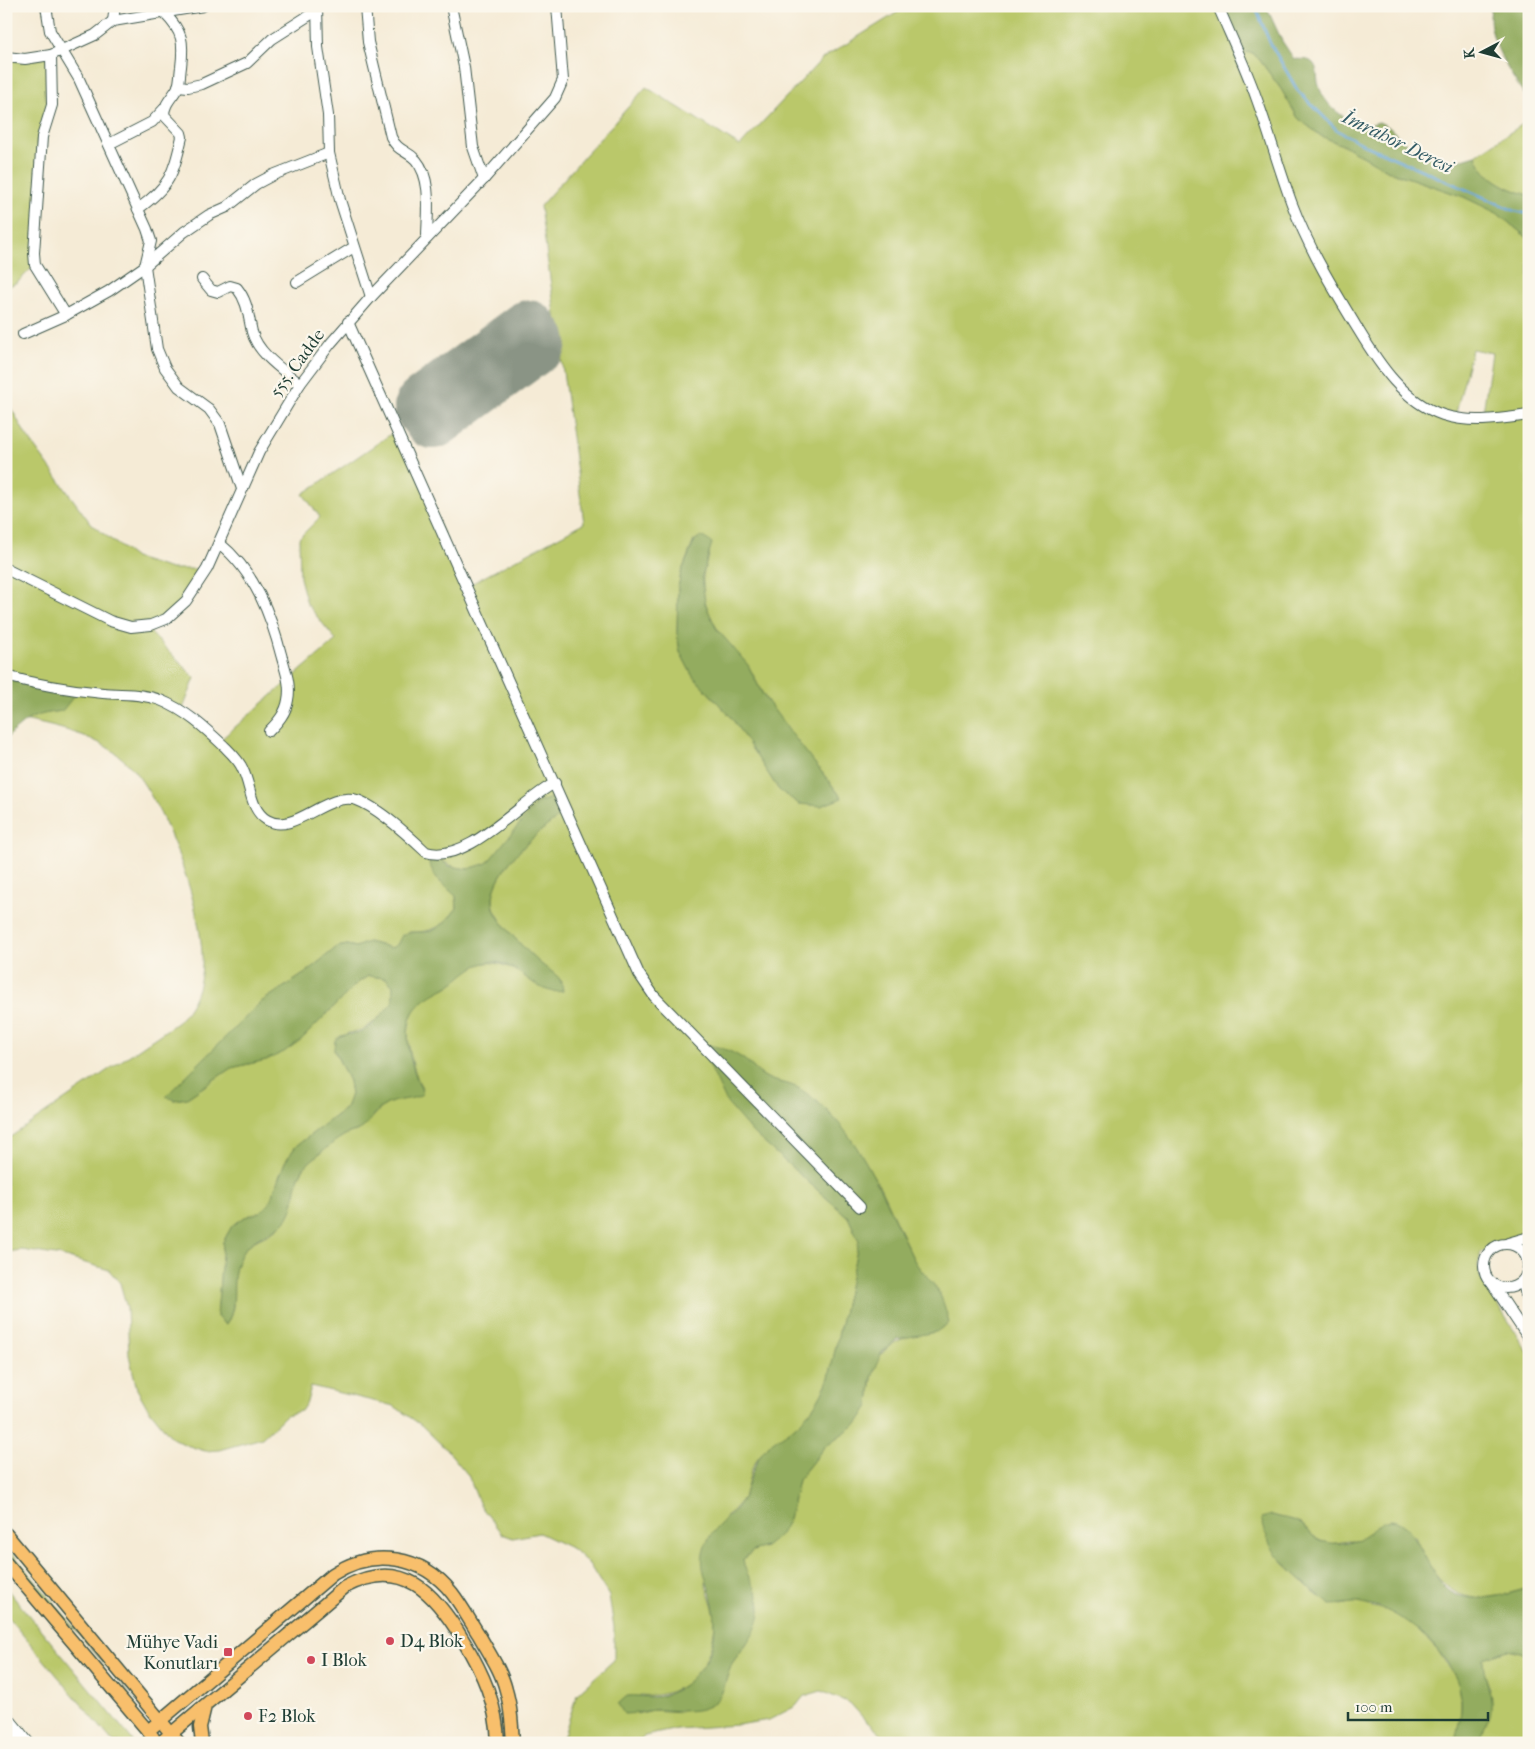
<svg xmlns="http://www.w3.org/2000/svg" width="1535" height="1749" viewBox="0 0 1535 1749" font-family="'IM FELL French Canon',serif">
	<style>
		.green { fill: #bac86a; stroke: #6c824f; fill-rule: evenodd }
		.forest { fill: #93ac5e; stroke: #597449 }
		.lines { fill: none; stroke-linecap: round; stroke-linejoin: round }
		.stream { stroke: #66a6d9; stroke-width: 2.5 }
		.runway { stroke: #8a9485; stroke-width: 62 }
		.minor-casing { stroke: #3f574c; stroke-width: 12 }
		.major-casing { stroke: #3f574c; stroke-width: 15 }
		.minor { stroke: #fff; stroke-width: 10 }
		.major { stroke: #f8bf6c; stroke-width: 12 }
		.poi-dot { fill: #d1495b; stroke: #fbf7ec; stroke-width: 2 }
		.labels { text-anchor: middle; stroke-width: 4.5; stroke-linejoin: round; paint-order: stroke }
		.street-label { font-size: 18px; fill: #1f3d34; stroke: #fbf7ec }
		.poi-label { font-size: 18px; fill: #1f3d34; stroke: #fbf7ec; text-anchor: start }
		.water-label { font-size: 19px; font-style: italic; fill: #345c66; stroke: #fbf7ec }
	</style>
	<rect width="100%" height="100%" fill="#fbf7ec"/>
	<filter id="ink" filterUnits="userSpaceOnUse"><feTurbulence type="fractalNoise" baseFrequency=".02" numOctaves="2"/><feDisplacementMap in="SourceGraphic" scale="10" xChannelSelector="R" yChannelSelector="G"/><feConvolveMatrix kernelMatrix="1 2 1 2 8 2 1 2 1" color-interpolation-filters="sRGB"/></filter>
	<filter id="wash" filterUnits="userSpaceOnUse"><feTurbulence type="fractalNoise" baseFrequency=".0096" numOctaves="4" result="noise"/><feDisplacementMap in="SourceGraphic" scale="20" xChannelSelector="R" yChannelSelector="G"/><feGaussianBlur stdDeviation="1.12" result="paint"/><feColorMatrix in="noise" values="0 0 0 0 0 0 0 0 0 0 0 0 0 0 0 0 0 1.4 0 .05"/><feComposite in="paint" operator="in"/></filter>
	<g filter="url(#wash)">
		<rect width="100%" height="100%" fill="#f5ebd6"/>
		<g class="green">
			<path d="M895 6H1225L1222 16 1259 59 1281 89 1298 118 1321 136 1345 146 1389 171 1464 197 1497 213 1529 239V353L1524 354 1529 392V1237L1481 1252 1478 1266 1480 1277 1529 1354V1588C1488 1599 1460 1609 1432 1570 1425 1559 1419 1549 1415 1536L1370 1532 1361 1539 1329 1544 1313 1536 1301 1523 1272 1515 1281 1561 1318 1596 1341 1605 1355 1602 1395 1613 1415 1627 1438 1651 1458 1681 1461 1698V1716L1455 1743H891L865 1720 850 1703 821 1691 804 1696 796 1706 769 1720 737 1725 677 1729 645 1736 634 1743H559L563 1738 577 1694 614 1660V1627L609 1596 589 1564 573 1549 539 1533 513 1538 502 1534 480 1505 468 1475 449 1452 421 1425 394 1406 311 1386 307 1402 301 1411 286 1415 262 1438 219 1450 205 1451 186 1445 172 1438 147 1407 137 1389 129 1355 127 1308 120 1283 109 1270 62 1256 22 1250 6 1252V1140L178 1022C191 1008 198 994 201 975 210 923 165 801 128 764 101 736 61 728 24 720L40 714 62 711 6 676V399L26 435 91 524 135 558 171 569H207L186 601 151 625V633L195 678 182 711 219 741 336 640 307 604 300 578 299 538 320 517 303 494 397 430 467 586 584 523 540 206 646 87 740 146 822 59 898 12ZM1472 349 1492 353 1482 419 1455 417ZM694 540 709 557C692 589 712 626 733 650 738 656 745 661 749 667 754 676 758 686 763 694 785 731 816 763 842 798L779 790 731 717 692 675 680 652 677 633 678 588 681 573ZM537 803 567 811C543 827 479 878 496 912 506 931 526 951 542 965 549 971 556 974 562 982L545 989C529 980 513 965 494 963 474 960 461 977 447 987 442 990 435 991 430 994 396 1015 409 1060 422 1089 411 1094 393 1099 384 1106 375 1113 369 1124 359 1130 355 1132 350 1132 345 1135 338 1138 308 1162 304 1168 291 1186 296 1209 279 1227 268 1238 251 1238 242 1253 225 1281 242 1300 226 1325L217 1317 223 1242 232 1226 245 1217 260 1212 269 1204 285 1162 296 1146 346 1108 351 1094 349 1081 334 1050 348 1033C368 1032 380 1017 393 1002V986L386 978 368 976 356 984 302 1039 266 1060 231 1068 187 1098 174 1100 167 1096 261 1002 304 974 337 947 347 945 356 947 368 942 391 948 397 945 409 932C434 932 441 928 457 908L456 895 436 878 437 857C451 868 471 874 487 863 501 855 525 818 537 803ZM742 1058 760 1074 772 1081 798 1088 817 1101 834 1119 862 1156 881 1189 915 1263 937 1289 915 1335C875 1344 872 1369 869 1406L841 1434 825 1446 798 1480 789 1519 765 1547 753 1551 743 1559 744 1570 749 1577 747 1643 732 1663 721 1694 680 1712 653 1710 637 1714 640 1695C687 1700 714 1663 715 1620 715 1607 706 1590 706 1583 707 1566 715 1545 720 1528 722 1519 737 1507 743 1498 749 1486 749 1470 757 1459 767 1446 779 1439 792 1430 810 1416 820 1399 829 1378L859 1241 848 1217 753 1133Z"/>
			<polygon points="51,55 52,105 44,125 35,265 19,281 6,288 6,57"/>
			<path d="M1529 120V195C1509 190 1481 176 1476 155Z"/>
			<polygon points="6,1546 136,1700 136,1701 78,1633 54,1610 6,1553"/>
			<polygon points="6,1588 135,1743 114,1743 6,1615"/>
			<polygon points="1507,1650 1529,1655 1529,1743 1477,1743 1490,1689 1483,1670 1483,1658"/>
		</g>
		<g class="forest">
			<path d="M1225 6H1266L1282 41 1294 59C1301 60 1308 58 1313 63 1319 70 1316 78 1319 86 1325 107 1345 120 1365 126L1379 122 1389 127 1412 149 1446 164 1476 155C1481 176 1509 190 1529 195V239L1497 213 1464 197 1389 171 1345 146 1321 136 1298 118 1281 89 1259 59 1252 53 1238 52 1222 16Z"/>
			<path d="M1492 6H1527L1529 100C1513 80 1482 32 1492 6Z"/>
			<polygon points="701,536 712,543 702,576 705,603 716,628 748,665 763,695 788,729 842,798 821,806 799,804 779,790 731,717 692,675 680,652 677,633 678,588 681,573 695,540"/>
			<path d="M6 676 78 691 62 711C33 715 27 717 6 739Z"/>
			<path d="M560 795 568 811C543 827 481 876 495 911 502 927 527 951 540 963 551 973 562 974 563 991 535 997 518 960 490 962 469 964 461 980 445 988 430 996 412 1005 409 1024 406 1040 410 1061 416 1076 418 1083 422 1087 422 1094 412 1101 401 1098 390 1103 379 1107 372 1117 365 1126 359 1132 351 1131 345 1135 337 1139 308 1162 303 1169 293 1184 297 1205 287 1219 275 1235 253 1235 242 1253 226 1280 241 1301 226 1325L217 1317 223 1242 232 1226 245 1217 260 1212 269 1204 285 1162 296 1146 346 1108 351 1094 349 1081 334 1050 335 1040C343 1033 348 1035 357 1033 372 1029 383 1013 393 1002V986L386 978 368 976 356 984 302 1039 284 1052 266 1060 231 1068 187 1098 174 1100 166 1096 261 1002 304 974 337 947 347 945 356 947 368 942 391 948 397 945 402 935C410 931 417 932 426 932 439 931 449 918 457 908L456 896 436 878 428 861 431 858 437 857 449 866 468 869 487 863 537 803Z"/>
			<path d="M699 1043C714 1046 729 1049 742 1058 750 1063 756 1072 765 1077 776 1083 790 1083 800 1089 860 1127 883 1199 913 1258 918 1269 929 1277 936 1288 943 1298 946 1311 949 1323L936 1332 897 1339 882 1352 871 1380 869 1406 858 1423 825 1446 798 1480 789 1519 781 1534 765 1547 753 1551 743 1559C745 1579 760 1587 760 1609 760 1628 746 1644 735 1659 727 1669 727 1683 721 1694 708 1718 676 1709 654 1710 644 1711 635 1714 624 1714L618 1704 627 1696C636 1695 644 1697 653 1697 676 1696 693 1679 705 1662 716 1645 717 1619 712 1600 707 1577 695 1562 709 1538 718 1523 734 1514 743 1498 752 1480 752 1462 767 1447 774 1440 784 1435 792 1429 810 1415 820 1399 829 1378L859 1241 848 1217 753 1133 727 1103Z"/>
			<path d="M1272 1515C1281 1518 1294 1519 1301 1524 1305 1526 1308 1531 1312 1535 1325 1546 1343 1545 1359 1539 1370 1535 1378 1520 1391 1520 1420 1522 1427 1584 1457 1595 1480 1603 1507 1594 1529 1588V1655L1507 1650 1483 1658C1482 1676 1493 1691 1491 1709 1490 1721 1480 1731 1477 1743H1455C1457 1727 1463 1713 1461 1697 1457 1656 1396 1601 1354 1603 1346 1603 1339 1605 1331 1605 1317 1595 1277 1560 1270 1544 1266 1536 1264 1527 1261 1518Z"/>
		</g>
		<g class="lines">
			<polyline class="stream" points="1255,6 1270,43 1298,91 1338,131 1367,146 1515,211 1529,214"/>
			<polygon class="runway" points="528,331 536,342 433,418 425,407"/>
		</g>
	</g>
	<g filter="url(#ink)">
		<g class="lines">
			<g class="minor-casing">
				<g id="minor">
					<polyline points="46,6 50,31 79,79 147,229 151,241 145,266 157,349 165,368 179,387 209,409 220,424 242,489"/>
					<polyline points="317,6 318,47 328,115 329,153 340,200 371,297"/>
					<path d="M365 6 368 42 391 137C398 152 407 150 416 160 433 180 427 215 427 238"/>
					<polyline points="451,6 464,67 473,147 484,179"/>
					<path d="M1218 6C1231 37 1245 66 1256 97 1269 132 1279 169 1292 204 1309 249 1334 290 1359 331 1379 364 1404 402 1443 415 1471 424 1500 419 1529 415"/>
					<polyline points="113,21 115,6"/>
					<polyline points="51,55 52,105 42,137 34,253 35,265 66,315"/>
					<polyline points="6,57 25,59 51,55 95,35 113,21 203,6"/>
					<polyline points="178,86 188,87 202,84 247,63 272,39 316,11"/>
					<polyline points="109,144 152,122 164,109"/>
					<path d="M138 209C170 186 173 175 182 137L181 133 164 115C164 103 173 97 178 87 180 82 180 73 181 67 184 42 183 32 165 14"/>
					<path d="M202 279 211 290 218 292 230 286 237 288C248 302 248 315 252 332 258 354 283 370 300 384"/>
					<polyline points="297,282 354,247"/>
					<polyline points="348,322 639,974 654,996 860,1207"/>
					<polyline points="23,334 66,315 109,291 145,266 184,232 209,215 227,207 256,184 273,175 329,153"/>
					<path d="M219 543C255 572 271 615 282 658 286 672 291 685 288 700 286 713 278 722 269 731"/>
					<polyline points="6,569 110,621 131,627 151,625 166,619 186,601 207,569 259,452 300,384 331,343 371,297 484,179 555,98 563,80 557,6"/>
					<path d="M6 676C38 685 70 690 103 693 122 695 142 693 160 700 185 710 205 728 224 746 231 753 240 761 243 770 251 786 250 810 267 820 294 836 326 791 357 800 379 808 409 836 426 852 468 865 521 800 555 783"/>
					<polyline points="1508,1243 1529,1237"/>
					<circle cx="1506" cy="1266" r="22"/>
					<polyline points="1526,1274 1524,1287 1529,1307"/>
					<polyline points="1491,1282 1529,1339"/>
					<polyline points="6,1715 29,1743"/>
					<polyline points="11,1743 19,1731"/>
				</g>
			</g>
			<g class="major-casing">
				<g id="major">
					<polyline points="6,1534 179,1743"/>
					<polyline points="6,1563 153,1737"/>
					<path d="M148 1731 333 1574C373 1548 422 1555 452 1593 462 1606 470 1621 479 1635 489 1653 501 1670 506 1690 511 1707 512 1725 513 1743"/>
					<path d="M160 1743 345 1587C403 1556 435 1593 463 1640 483 1673 497 1704 498 1743"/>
					<polyline points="202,1743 200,1727 205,1706"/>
				</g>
			</g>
			<use href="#minor" class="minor"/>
			<use href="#major" class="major"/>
		</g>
	</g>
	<g class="poi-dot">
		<circle cx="390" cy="1641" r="5"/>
		<rect x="223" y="1647" width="10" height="10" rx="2.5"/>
		<circle cx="311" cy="1660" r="5"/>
		<circle cx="248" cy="1716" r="5"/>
	</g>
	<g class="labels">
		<g class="street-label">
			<text transform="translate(297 363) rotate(-54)" y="6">555. Cadde</text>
		</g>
		<g class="poi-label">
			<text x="400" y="1647">D4 Blok</text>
			<text x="218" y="1648" text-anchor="end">Mühye Vadi<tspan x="218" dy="21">Konutları</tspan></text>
			<text x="321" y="1666">I Blok</text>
			<text x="258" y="1722">F2 Blok</text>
		</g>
		<g class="water-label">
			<text transform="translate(1398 141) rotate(26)" y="7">İmrahor Deresi</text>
		</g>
	</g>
	<rect width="1535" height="1749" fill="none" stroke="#fbf7ec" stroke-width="25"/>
	<g transform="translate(1482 52) rotate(264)" stroke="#fbf7ec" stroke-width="4" paint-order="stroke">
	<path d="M0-4L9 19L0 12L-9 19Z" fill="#1f3d34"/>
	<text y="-8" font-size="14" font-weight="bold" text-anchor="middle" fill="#1f3d34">K</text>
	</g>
	<path d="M1348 1712v8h140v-8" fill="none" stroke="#1f3d34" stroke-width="2.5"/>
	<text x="1355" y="1712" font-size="15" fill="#1f3d34" stroke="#fbf7ec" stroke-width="4" paint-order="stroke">100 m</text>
</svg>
